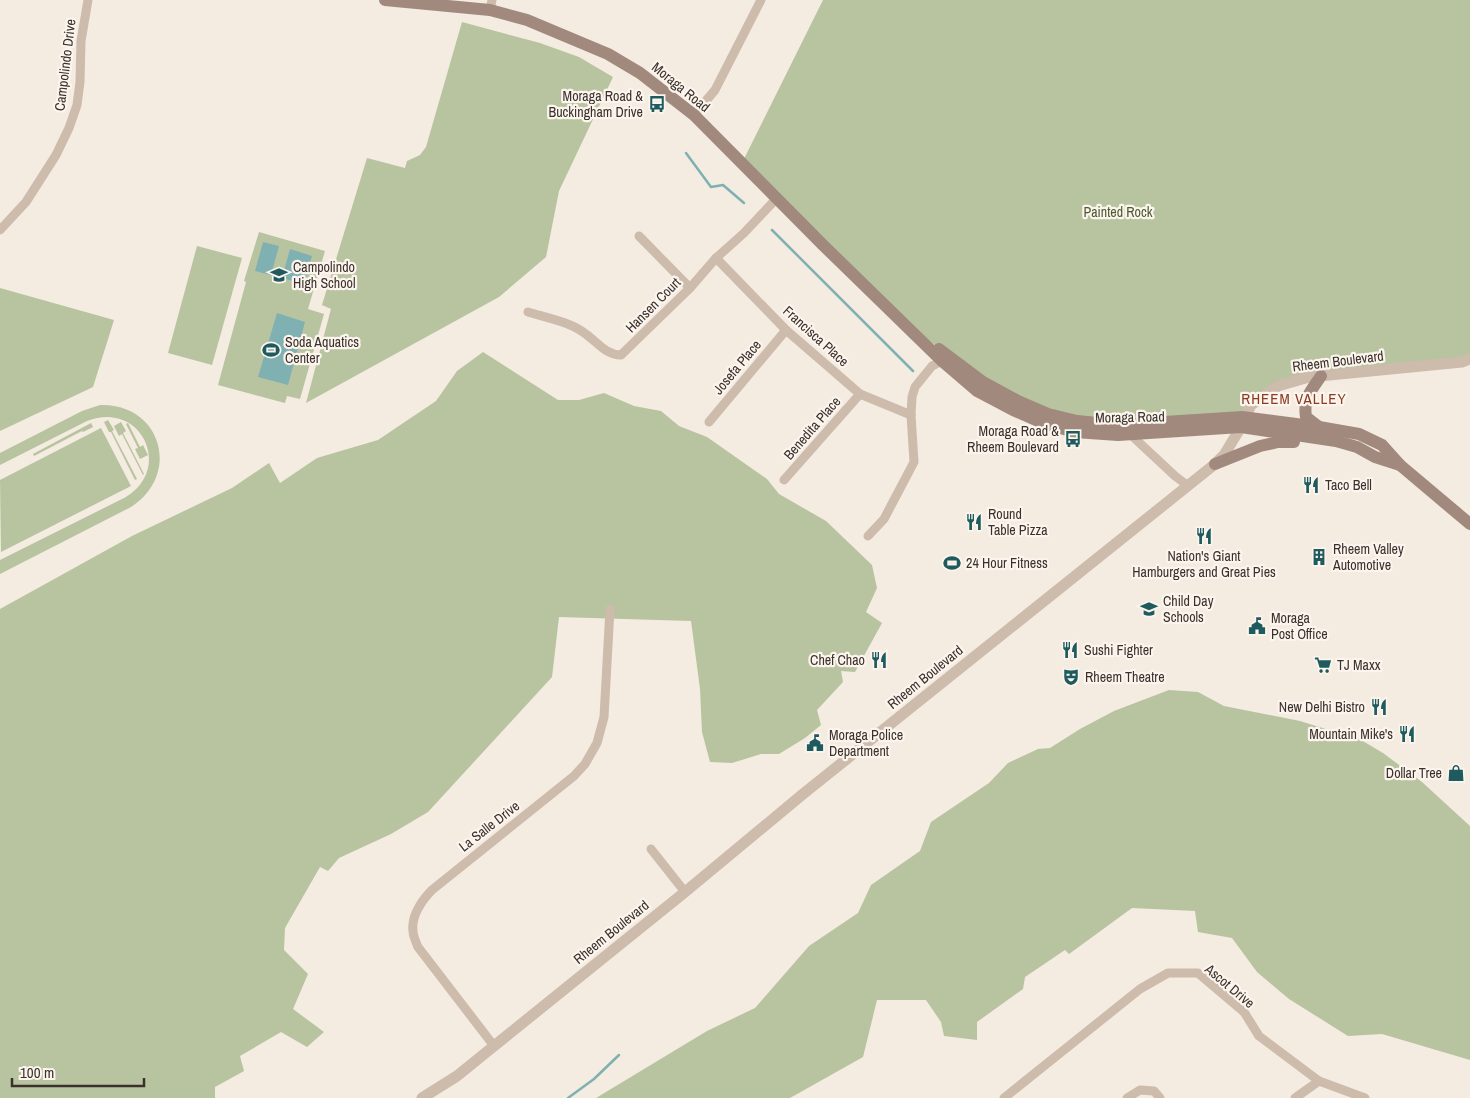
<svg xmlns="http://www.w3.org/2000/svg" width="1470" height="1098" viewBox="0 0 1470 1098" font-family="'Archivo Narrow',sans-serif">
	<style>
		.green { fill: #b8c4a0 }
		.water { fill: #7fb0b2 }
		.lines { fill: none; stroke-linecap: round; stroke-linejoin: round }
		.stream { stroke: #7fb0b2; stroke-width: 2.5 }
		.minor { stroke: #cdbbac; stroke-width: 9 }
		.tertiary { stroke: #cdbbac; stroke-width: 11 }
		.secondary { stroke: #a18a7d; stroke-width: 12 }
		.labels { text-anchor: middle; stroke-width: 4.5; stroke-linejoin: round; paint-order: stroke }
		.street-label { font-size: 14px; fill: #3b302b; stroke: #fbf5ee }
		.poi-label { font-size: 14px; fill: #3b302b; stroke: #fbf5ee; text-anchor: start }
		.park-label { font-size: 14px; fill: #4a5a2e; stroke: #fbf5ee }
		.neighbourhood-label { font-size: 15px; letter-spacing: 1px; fill: #8c3b22; stroke: #fbf5ee }
	</style>
	<rect width="100%" height="100%" fill="#f4ebe1"/>
	<g class="green">
		<polygon points="823,0 1470,0 1470,359 1278,386 1245,417 1077,421 983,382 894,314 742,163"/>
		<polygon points="462,22 540,43 579,57 613,77 559,191 546,257 499,297 306,403 331,309 322,305 367,158 405,168 407,161 420,155 426,147"/>
		<polygon points="259,232 325,251 308,309 324,314 300,399 287,396 285,403 218,385 246,282 244,281"/>
		<polygon points="197,246 242,258 212,365 168,353"/>
		<polygon points="0,288 114,320 93,387 0,431"/>
		<polygon points="483,352 558,400 579,400 604,393 634,406 661,411 679,426 707,437 767,479 779,494 826,521 872,565 877,588 866,612 882,623 855,672 841,671 843,682 817,710 821,725 805,738 779,754 761,754 732,763 710,762 702,732 700,689 691,621 559,617 552,677 428,812 391,834 339,858 328,871 320,867 285,928 284,950 308,974 293,1009 324,1032 307,1047 281,1032 240,1056 244,1071 215,1087 215,1098 0,1098 0,609 132,536 232,488 269,463 280,483 317,458 378,440 436,401 457,371"/>
		<path d="M100 405C161 403 182 474 131 507L0 574V560L126 497C174 467 140 400 87 421L0 465V453L82 411Z"/>
		<polygon points="108,420 114,430 112,431 137,479 135,480 111,432 109,432 104,422"/>
		<polygon points="121,422 126,431 123,433 144,474 143,475 122,434 119,436 114,426"/>
		<polygon points="91,423 93,427 83,432 82,431 34,456 33,454"/>
		<polygon points="128,423 140,447 143,445 148,455 140,459 135,449 138,448 126,424"/>
		<polygon points="101,428 131,486 1,552 0,480"/>
		<polygon points="1169,690 1198,692 1224,706 1300,721 1361,740 1383,753 1422,782 1470,826 1470,1060 1382,1034 1348,1036 1289,999 1257,972 1232,938 1198,932 1195,911 1132,908 1069,954 1065,950 1025,977 1023,989 977,1022 977,1040 944,1036 941,1022 926,1000 877,1000 863,1057 790,1098 596,1098 707,1031 755,1008 809,946 858,913 871,885 920,851 931,822 989,783 1008,763 1038,749 1050,748 1080,729 1114,711"/>
	</g>
	<g class="water">
		<polygon points="263,242 279,246 271,275 255,271"/>
		<polygon points="290,249 312,256 304,284 282,278"/>
		<polygon points="277,313 305,322 288,385 258,377"/>
	</g>
	<g class="lines">
		<g class="stream">
			<polyline points="686,153 711,187 723,185 744,203"/>
			<polyline points="772,230 913,371"/>
			<polyline points="568,1098 594,1079 619,1055"/>
		</g>
		<g class="minor">
			<polyline points="490,10 492,0"/>
			<polyline points="694,115 715,90 761,0"/>
			<polyline points="0,230 26,202 56,155 69,128 77,105 80,82 81,41 88,0"/>
			<polyline points="639,236 690,288"/>
			<polyline points="716,258 786,330 860,394 911,415"/>
			<path d="M528 312C548 318 571 322 587 335 598 343 606 355 621 355L690 288 716 258 744 233 777 198"/>
			<polyline points="709,422 786,330"/>
			<polyline points="1130,434 1175,476 1187,485"/>
			<polyline points="784,480 860,394"/>
			<polyline points="868,536 884,519 914,462 911,415 912,397 915,387 932,366 942,361"/>
			<polyline points="651,849 685,892"/>
			<path d="M494 1046 418 947C416 942 413 936 413 931 411 916 422 900 432 890L574 776 585 764 597 743 604 717 610 609"/>
			<polyline points="1004,1098 1140,989 1168,973 1198,973 1244,1012 1259,1036 1319,1081 1365,1098"/>
			<polyline points="1127,1098 1140,1090 1154,1091 1160,1098"/>
			<polyline points="1295,1098 1319,1081"/>
		</g>
		<polyline class="tertiary" points="422,1098 457,1076 494,1046 685,892 803,794 1215,464 1224,455 1241,427 1245,417 1251,405 1278,386 1309,377 1462,362 1470,359"/>
		<g class="secondary">
			<polyline points="385,0 490,10 527,20 608,54 640,73 694,115 823,245 942,361 977,391 1013,410 1045,424 1075,432 1118,435 1241,427 1336,441 1357,447 1375,457 1400,465"/>
			<polyline points="939,349 983,382 1018,401 1048,414 1077,421 1118,425 1242,417 1319,427 1359,434 1382,445 1400,465 1470,524"/>
			<path d="M1319 427 1306 417C1303 398 1311 391 1321 376"/>
			<polyline points="1215,464 1260,446 1278,442 1294,442"/>
		</g>
	</g>
	<defs>
		<g id="bus-bare" transform="scale(1.35)"><path d="M-5-6H5V4H4V6H2V4H-2V6H-4V4H-5ZM-3.5-4V0h7V-4ZM-3.5 1.2v1.5H-2V1.2ZM2 1.2v1.5H3.5V1.2Z" fill="#1f5a5e" stroke="#fbf5ee" stroke-width="2.5" paint-order="stroke"/></g>
		<g id="school-bare" transform="scale(1.35)"><path d="M0-5L7-2L0 1L-7-2ZM-4 1L0 2.5L4 1V4Q0 6-4 4Z" fill="#1f5a5e" stroke="#fbf5ee" stroke-width="2.5" paint-order="stroke"/></g>
		<g id="stadium-bare" transform="scale(1.35)"><path d="M0-5a6.5 5 0 1 0 0 10a6.5 5 0 1 0 0-10ZM-3.5-1.8h7v3.6h-7Z" fill="#1f5a5e" stroke="#fbf5ee" stroke-width="2.5" paint-order="stroke"/></g>
		<g id="restaurant-bare" transform="scale(1.35)"><path d="M-5-6h1v4h1v-4h1v4h1v-4h1v5L-1.5 .5V6h-2V.5L-5-1ZM5-6V6H3V1.5H1.5Q1.5-4 5-6Z" fill="#1f5a5e" stroke="#fbf5ee" stroke-width="2.5" paint-order="stroke"/></g>
		<g id="building-bare" transform="scale(1.35)"><path d="M-4-6H4V6H1V3H-1V6H-4ZM-2.5-4.3h1.7v1.8h-1.7ZM.8-4.3h1.7v1.8H.8ZM-2.5-1h1.7V.8h-1.7ZM.8-1h1.7V.8H.8Z" fill="#1f5a5e" stroke="#fbf5ee" stroke-width="2.5" paint-order="stroke"/></g>
		<g id="civic-bare" transform="scale(1.35)"><path d="M-.6-6.5H3V-4.5H.6V-3L4-1V1h2V6H-6V1h2V-1L-.6-3ZM-1.2 2.5V6h2.4V2.5Z" fill="#1f5a5e" stroke="#fbf5ee" stroke-width="2.5" paint-order="stroke"/></g>
		<g id="supermarket-bare" transform="scale(1.35)"><path d="M-6-5.5h2.5l.6 2H6L4.5 2H-2.5L-4.4-4H-6ZM-1.5 3.2a1.3 1.3 0 1 0 .1 0ZM3 3.2a1.3 1.3 0 1 0 .1 0Z" fill="#1f5a5e" stroke="#fbf5ee" stroke-width="2.5" paint-order="stroke"/></g>
		<g id="theatre-bare" transform="scale(1.35)"><path d="M-5-5.5Q0-4 5-5.5V0Q5 5 0 6Q-5 5-5 0ZM-3.3-2.5H-1v1.5H-3.3ZM1-2.5H3.3v1.5H1ZM-2.8 1Q0 5.5 2.8 1Z" fill="#1f5a5e" stroke="#fbf5ee" stroke-width="2.5" paint-order="stroke"/></g>
		<g id="shop-bare" transform="scale(1.35)"><path d="M-5-2.5h2.3a2.7 3.5 0 0 1 5.4 0H5L5.5 6h-11ZM-1.5-2.5h3a1.5 2.3 0 0 0-3 0Z" fill="#1f5a5e" stroke="#fbf5ee" stroke-width="2.5" paint-order="stroke"/></g>
	</defs>
	<g fill-rule="evenodd">
		<use href="#bus-bare" x="657" y="104"/>
		<use href="#school-bare" x="279" y="275"/>
		<use href="#stadium-bare" x="271" y="350"/>
		<use href="#bus-bare" x="1073" y="439"/>
		<use href="#restaurant-bare" x="1311" y="485"/>
		<use href="#restaurant-bare" x="974" y="522"/>
		<use href="#restaurant-bare" x="1204" y="536"/>
		<use href="#building-bare" x="1319" y="557"/>
		<use href="#stadium-bare" x="952" y="563"/>
		<use href="#school-bare" x="1149" y="609"/>
		<use href="#civic-bare" x="1257" y="626"/>
		<use href="#restaurant-bare" x="1070" y="650"/>
		<use href="#restaurant-bare" x="879" y="660"/>
		<use href="#supermarket-bare" x="1323" y="665"/>
		<use href="#theatre-bare" x="1071" y="677"/>
		<use href="#restaurant-bare" x="1379" y="707"/>
		<use href="#restaurant-bare" x="1407" y="734"/>
		<use href="#civic-bare" x="815" y="743"/>
		<use href="#shop-bare" x="1456" y="773"/>
	</g>
	<g class="labels">
		<g class="street-label">
			<text transform="translate(65 65) rotate(-83)" y="5">Campolindo Drive</text>
			<text transform="translate(681 87) rotate(39)" y="5">Moraga Road</text>
			<text transform="translate(653 305) rotate(-45)" y="5">Hansen Court</text>
			<text transform="translate(816 336) rotate(42)" y="5">Francisca Place</text>
			<text transform="translate(1338 361) rotate(-7)" y="5">Rheem Boulevard</text>
			<text transform="translate(737 367) rotate(-50)" y="5">Josefa Place</text>
			<text transform="translate(1130 417) rotate(-1)" y="5">Moraga Road</text>
			<text transform="translate(812 428) rotate(-49)" y="5">Benedita Place</text>
			<text transform="translate(925 677) rotate(-39)" y="5">Rheem Boulevard</text>
			<text transform="translate(489 826) rotate(-38)" y="5">La Salle Drive</text>
			<text transform="translate(611 932) rotate(-39)" y="5">Rheem Boulevard</text>
			<text transform="translate(1230 986) rotate(40)" y="5">Ascot Drive</text>
		</g>
		<g class="poi-label">
			<text x="643" y="101" text-anchor="end">Moraga Road &amp;<tspan x="643" dy="16">Buckingham Drive</tspan></text>
			<text x="293" y="272">Campolindo<tspan x="293" dy="16">High School</tspan></text>
			<text x="285" y="347">Soda Aquatics<tspan x="285" dy="16">Center</tspan></text>
			<text x="1059" y="436" text-anchor="end">Moraga Road &amp;<tspan x="1059" dy="16">Rheem Boulevard</tspan></text>
			<text x="1325" y="490">Taco Bell</text>
			<text x="988" y="519">Round<tspan x="988" dy="16">Table Pizza</tspan></text>
			<text x="1333" y="554">Rheem Valley<tspan x="1333" dy="16">Automotive</tspan></text>
			<text x="1204" y="561" text-anchor="middle">Nation's Giant<tspan x="1204" dy="16">Hamburgers and Great Pies</tspan></text>
			<text x="966" y="568">24 Hour Fitness</text>
			<text x="1163" y="606">Child Day<tspan x="1163" dy="16">Schools</tspan></text>
			<text x="1271" y="623">Moraga<tspan x="1271" dy="16">Post Office</tspan></text>
			<text x="1084" y="655">Sushi Fighter</text>
			<text x="865" y="665" text-anchor="end">Chef Chao</text>
			<text x="1337" y="670">TJ Maxx</text>
			<text x="1085" y="682">Rheem Theatre</text>
			<text x="1365" y="712" text-anchor="end">New Delhi Bistro</text>
			<text x="1393" y="739" text-anchor="end">Mountain Mike's</text>
			<text x="829" y="740">Moraga Police<tspan x="829" dy="16">Department</tspan></text>
			<text x="1442" y="778" text-anchor="end">Dollar Tree</text>
		</g>
		<g class="park-label">
			<text x="1118" y="217">Painted Rock</text>
		</g>
		<g class="neighbourhood-label">
			<text x="1294" y="404">RHEEM VALLEY</text>
		</g>
	</g>
	<path d="M12 1078v8h132v-8" fill="none" stroke="#3b302b" stroke-width="2.5"/>
	<text x="20" y="1078" font-size="15" fill="#3b302b" stroke="#fbf5ee" stroke-width="4" paint-order="stroke">100 m</text>
</svg>
